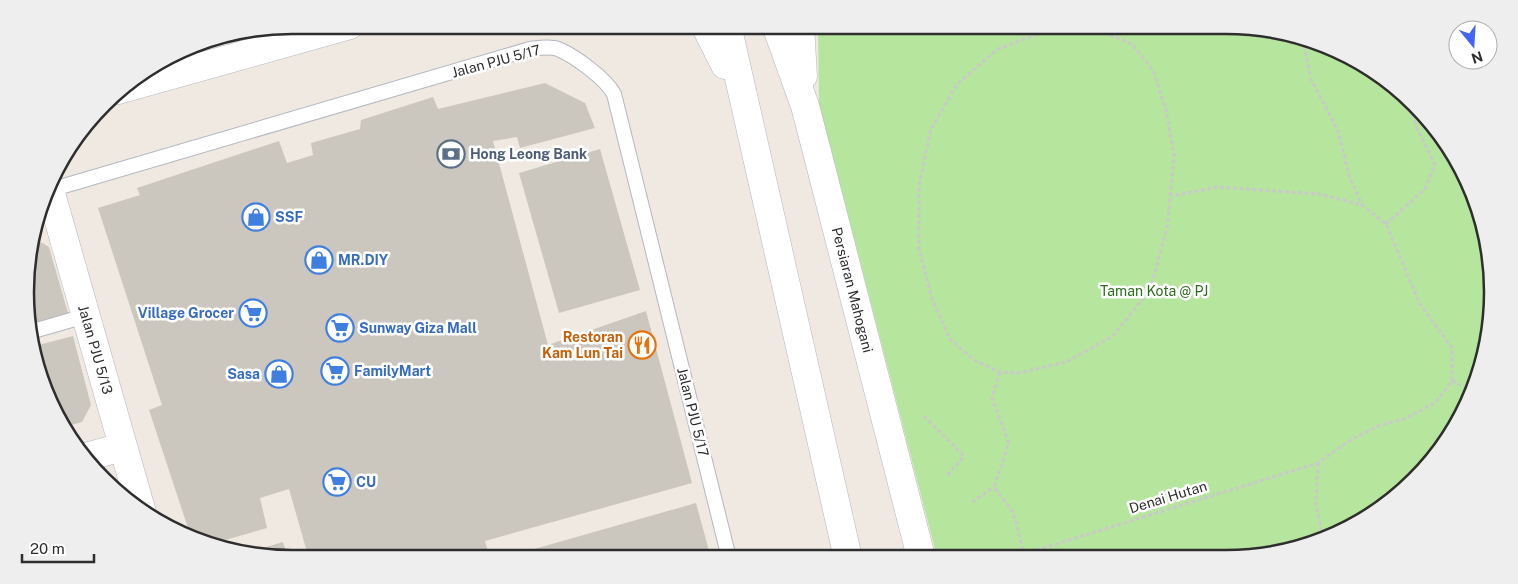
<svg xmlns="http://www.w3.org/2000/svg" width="1518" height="584" viewBox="0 0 1518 584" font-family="'Public Sans',sans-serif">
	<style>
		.park { fill: #b6e59e }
		.building { fill: #cbc7bf }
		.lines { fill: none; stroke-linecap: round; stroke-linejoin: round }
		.lane-casing { stroke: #b4b7c1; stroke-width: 16 }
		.street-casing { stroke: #b4b7c1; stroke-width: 29 }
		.secondary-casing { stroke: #b4b7c1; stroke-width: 29 }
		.path { stroke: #c9c9c9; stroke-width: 3; stroke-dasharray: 4 2.5; stroke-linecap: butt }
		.lane { stroke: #fff; stroke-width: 14 }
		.street { stroke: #fff; stroke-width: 28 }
		.secondary { stroke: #fff; stroke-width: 28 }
		.labels { text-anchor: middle; stroke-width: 5; stroke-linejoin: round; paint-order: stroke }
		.street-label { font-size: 14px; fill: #2e2e2e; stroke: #fff }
		.service-label { font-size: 14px; font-weight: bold; fill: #4e5e75; stroke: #fff; text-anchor: start }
		.shop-label { font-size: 14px; font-weight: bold; fill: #366cbe; stroke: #fff; text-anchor: start }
		.park-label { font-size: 14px; fill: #2c6e1b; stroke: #fff }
		.food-label { font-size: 14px; font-weight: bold; fill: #c56008; stroke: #fff; text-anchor: end }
		.rim { fill: none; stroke: #2e2e2e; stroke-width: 2.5 }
	</style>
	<rect width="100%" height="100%" fill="#efe9e1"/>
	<polygon class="park" points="824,25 1226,25 1295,34 1389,80 1457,159 1491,257 1484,361 1448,440 1402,493 1344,532 1261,557 937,557 819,103 818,27"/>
	<g class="building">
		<polygon points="545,83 585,103 595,128 520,148 517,137 493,141 548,345 646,311 692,483 485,541 490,559 309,559 289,489 260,498 267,528 211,544 190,534 149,410 162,405 98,208 140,195 137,188 279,141 287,163 313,155 311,143 360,129 361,120 433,97 438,109"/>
		<polygon points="600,149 640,290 559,313 519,173"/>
		<polygon points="34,238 49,247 68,313 30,324 27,257"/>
		<polygon points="73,336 91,405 82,422 64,427 31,347"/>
		<polygon points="696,503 711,558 514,558 513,555"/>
		<polygon points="283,542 288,558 247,553"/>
	</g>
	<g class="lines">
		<g class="lane-casing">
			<g id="lane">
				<path d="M50 190 530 49C539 48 550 46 558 49 575 56 606 79 614 94L729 558"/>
				<polyline points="30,332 85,316"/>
			</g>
		</g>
		<g class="street-casing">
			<g id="street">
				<path id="s1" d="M50 190 141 509"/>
				<polyline points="86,457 122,447"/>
			</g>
		</g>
		<g class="secondary-casing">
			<g id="secondary">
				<polyline points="705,25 725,65"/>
				<polyline points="727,25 848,558"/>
				<path id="s2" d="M776 25 805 106 816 148 921 557"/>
				<polyline points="800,25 803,76"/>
				<polyline points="118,90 350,25"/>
			</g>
		</g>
		<g class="path">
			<polygon points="1053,28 1095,28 1132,44 1153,70 1166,110 1174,156 1167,228 1150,290 1113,336 1066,362 1019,373 1000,372 974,360 950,339 932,299 919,248 919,185 931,129 957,84 998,49"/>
			<polyline points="1307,40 1304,45 1311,79 1338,131 1349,175 1362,205"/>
			<polyline points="1386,224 1425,189 1435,165 1417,128 1410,105"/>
			<polyline points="1000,372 992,398 1009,443 994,487 1013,512 1025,557"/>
			<polyline points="1452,381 1471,390"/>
			<polyline points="924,416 964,456 946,477"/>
			<polyline points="1318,463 1316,504 1323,538"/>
			<polyline points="972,502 994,487"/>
			<polyline points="1024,554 1318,463 1347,442 1378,426 1406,418 1435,403 1452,381 1452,348 1420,304 1386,224 1362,205 1319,194 1217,187 1172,196"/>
		</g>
		<use href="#lane" class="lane"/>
		<use href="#street" class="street"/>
		<use href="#secondary" class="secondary"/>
	</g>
	<defs>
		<g id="bank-ring" transform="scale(1.4375)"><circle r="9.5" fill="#fff" stroke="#5c6f8a" stroke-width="1.5"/><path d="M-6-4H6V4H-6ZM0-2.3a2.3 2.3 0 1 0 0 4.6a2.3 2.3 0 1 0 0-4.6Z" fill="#5c6f8a"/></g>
		<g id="shop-ring" transform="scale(1.4375)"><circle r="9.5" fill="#fff" stroke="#3f7fe0" stroke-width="1.5"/><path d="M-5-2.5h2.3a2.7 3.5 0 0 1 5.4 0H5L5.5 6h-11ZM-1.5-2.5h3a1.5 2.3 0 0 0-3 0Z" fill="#3f7fe0"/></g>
		<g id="supermarket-ring" transform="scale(1.4375)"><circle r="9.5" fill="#fff" stroke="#3f7fe0" stroke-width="1.5"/><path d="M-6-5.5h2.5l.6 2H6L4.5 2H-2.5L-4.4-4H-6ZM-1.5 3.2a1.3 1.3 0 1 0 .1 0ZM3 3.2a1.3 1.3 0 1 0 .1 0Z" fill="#3f7fe0"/></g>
		<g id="restaurant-ring" transform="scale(1.4375)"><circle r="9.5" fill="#fff" stroke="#e8710a" stroke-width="1.5"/><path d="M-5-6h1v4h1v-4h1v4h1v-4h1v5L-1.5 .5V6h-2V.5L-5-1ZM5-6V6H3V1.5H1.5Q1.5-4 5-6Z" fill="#e8710a"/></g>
	</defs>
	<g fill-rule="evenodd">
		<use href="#bank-ring" x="451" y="154"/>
		<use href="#shop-ring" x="256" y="217"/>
		<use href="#shop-ring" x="319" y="260"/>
		<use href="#supermarket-ring" x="253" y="313"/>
		<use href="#supermarket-ring" x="340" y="328"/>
		<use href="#restaurant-ring" x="642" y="345"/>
		<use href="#supermarket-ring" x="335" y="371"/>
		<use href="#shop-ring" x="279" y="374"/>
		<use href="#supermarket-ring" x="337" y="482"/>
	</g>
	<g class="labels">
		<g class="street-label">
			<text transform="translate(496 61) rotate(-15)" y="5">Jalan PJU 5/17</text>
			<text dy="5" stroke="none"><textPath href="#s2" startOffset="276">Persiaran Mahogani</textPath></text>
			<text dy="5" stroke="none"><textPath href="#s1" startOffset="166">Jalan PJU 5/13</textPath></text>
			<text transform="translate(693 412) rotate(76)" y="5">Jalan PJU 5/17</text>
			<text transform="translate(1168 497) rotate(-17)" y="5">Denai Hutan</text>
		</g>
		<g class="service-label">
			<text x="470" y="159">Hong Leong Bank</text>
		</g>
		<g class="shop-label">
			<text x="275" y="222">SSF</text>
			<text x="338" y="265">MR.DIY</text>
			<text x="234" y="318" text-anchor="end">Village Grocer</text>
			<text x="359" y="333">Sunway Giza Mall</text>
			<text x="354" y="376">FamilyMart</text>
			<text x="260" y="379" text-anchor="end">Sasa</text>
			<text x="356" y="487">CU</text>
		</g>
		<g class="park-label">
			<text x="1154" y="296">Taman Kota @ PJ</text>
		</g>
		<g class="food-label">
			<text x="623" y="342">Restoran<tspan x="623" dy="16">Kam Lun Tai</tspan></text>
		</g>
	</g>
	<path d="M0 0H1518V584H0ZM292 34H1226A258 258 0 0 1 1484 292V292A258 258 0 0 1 1226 550H292A258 258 0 0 1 34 292V292A258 258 0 0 1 292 34Z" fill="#eee" fill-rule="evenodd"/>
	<path class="rim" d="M292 34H1226A258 258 0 0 1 1484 292V292A258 258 0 0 1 1226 550H292A258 258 0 0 1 34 292V292A258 258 0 0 1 292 34Z"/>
	<g transform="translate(1473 45) rotate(162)"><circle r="24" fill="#ffffff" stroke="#ababab"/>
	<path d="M0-4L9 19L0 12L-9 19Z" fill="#4264fb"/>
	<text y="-8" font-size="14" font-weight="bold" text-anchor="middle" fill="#2e2e2e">N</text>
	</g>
	<path d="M22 554v8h72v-8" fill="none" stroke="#2e2e2e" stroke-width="2.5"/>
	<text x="30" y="554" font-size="15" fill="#2e2e2e" stroke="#ffffff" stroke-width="4" paint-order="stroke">20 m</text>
</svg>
